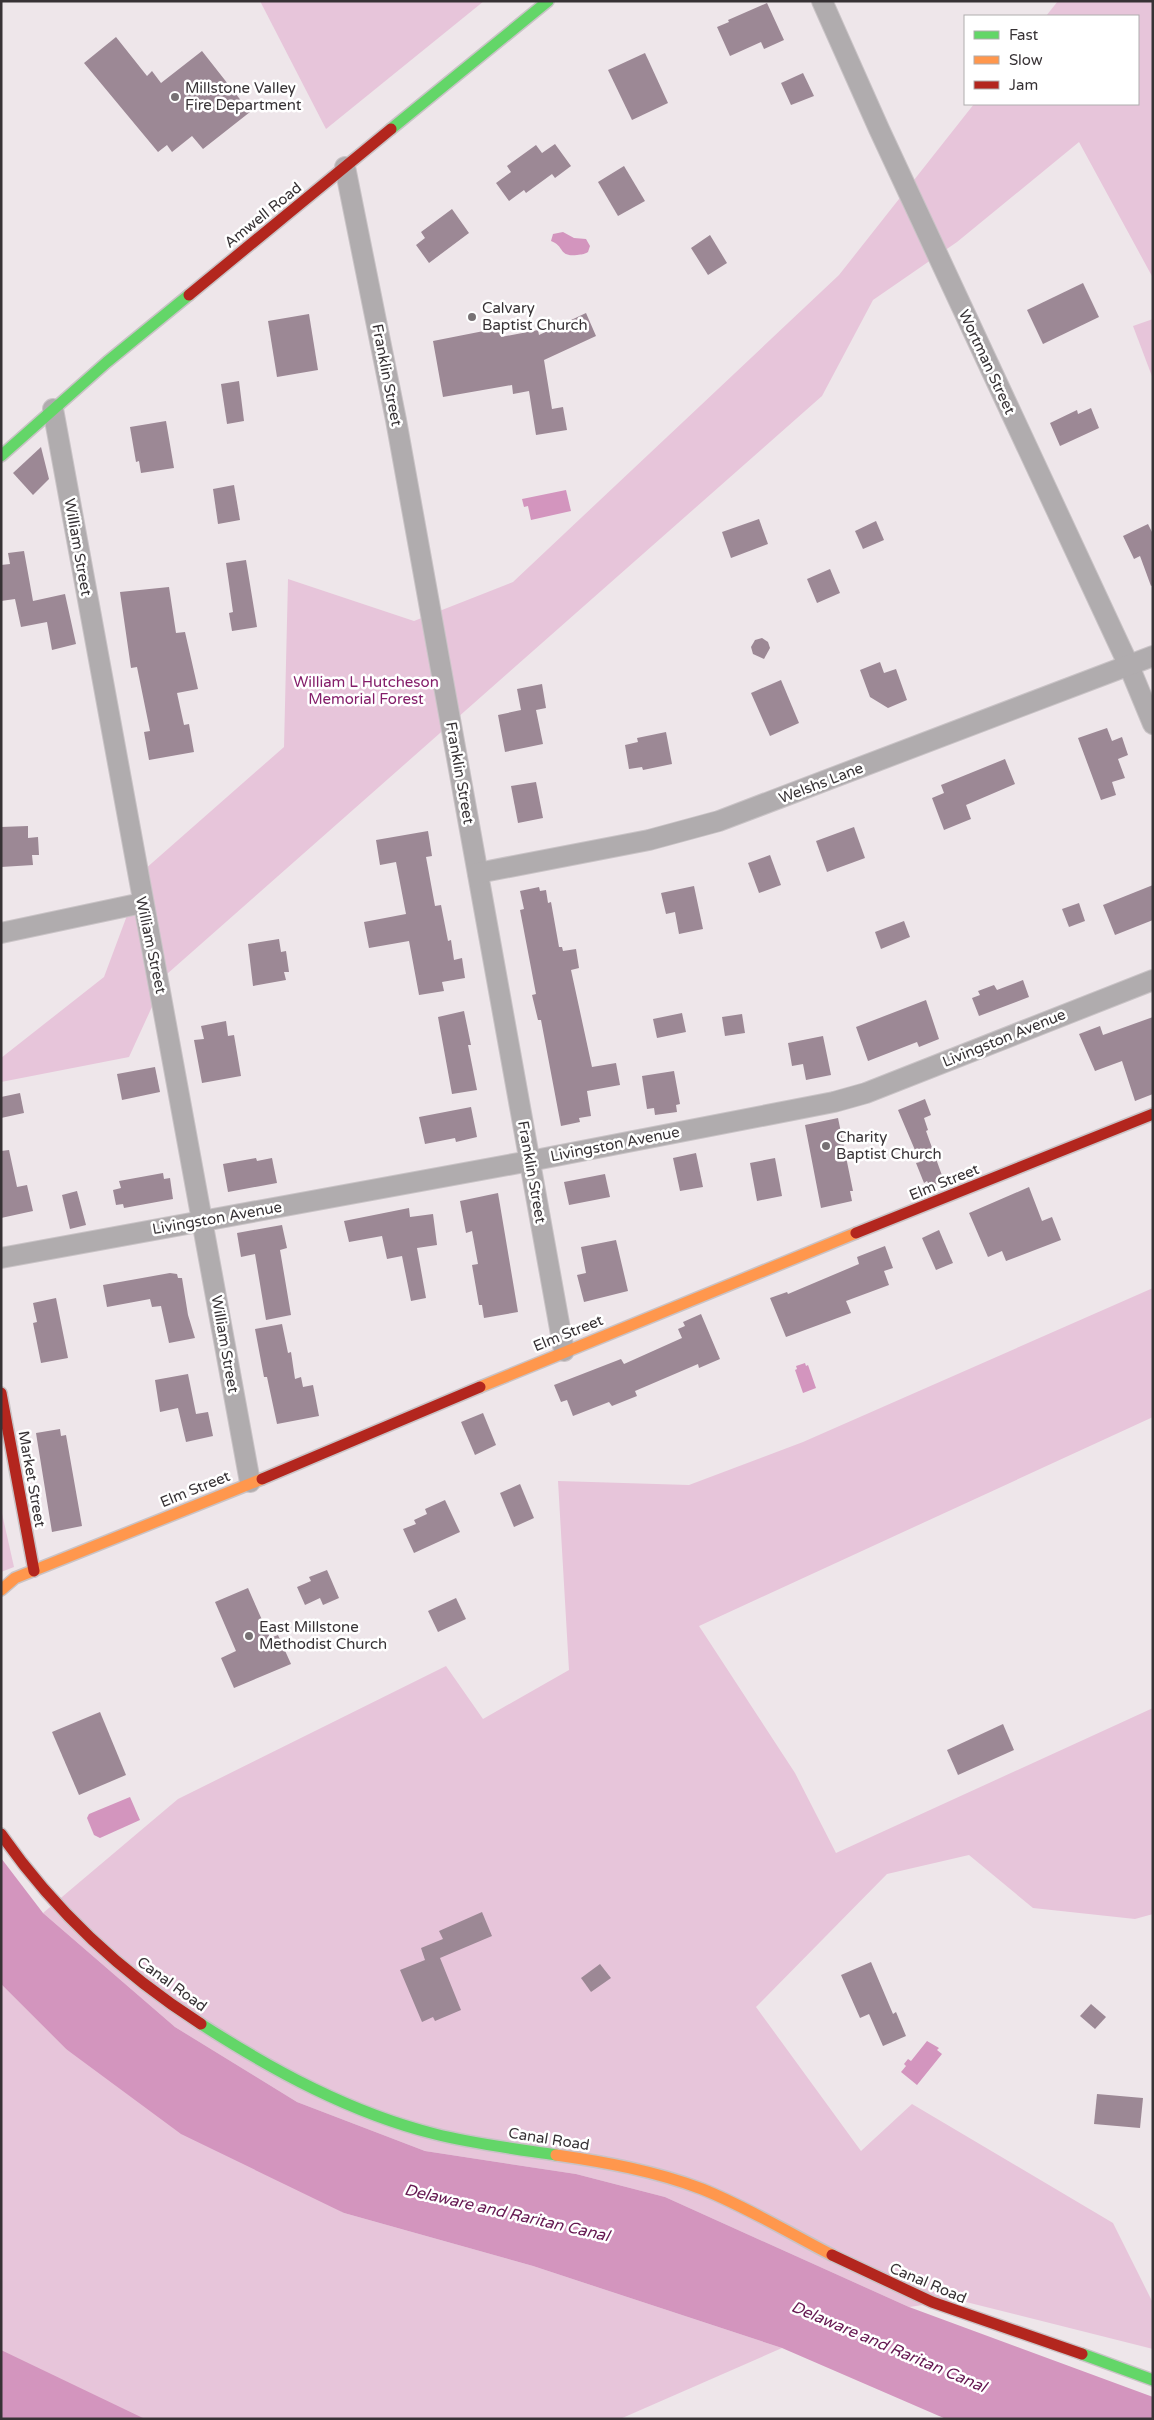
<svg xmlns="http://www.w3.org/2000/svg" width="1154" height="2420" viewBox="0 0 1154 2420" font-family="'Varela Round',sans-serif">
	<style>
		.green { fill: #e7c5da }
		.water { fill: #d395be }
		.building { fill: #9c8895 }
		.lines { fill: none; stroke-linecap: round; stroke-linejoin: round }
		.street-casing { stroke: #c9c3c6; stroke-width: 22 }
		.fast-casing { stroke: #c9c3c6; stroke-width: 14 }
		.slow-casing { stroke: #c9c3c6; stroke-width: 14 }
		.jam-casing { stroke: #c9c3c6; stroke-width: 14 }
		.street { stroke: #b0acae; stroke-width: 20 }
		.fast { stroke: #63d668; stroke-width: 11 }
		.slow { stroke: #ff974d; stroke-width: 11 }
		.jam { stroke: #b3261e; stroke-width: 11 }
		.poi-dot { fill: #777174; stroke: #fff; stroke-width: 2 }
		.labels { text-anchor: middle; stroke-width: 5; stroke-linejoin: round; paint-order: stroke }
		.poi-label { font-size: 15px; fill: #373235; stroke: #fff; text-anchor: start }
		.street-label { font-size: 15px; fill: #373235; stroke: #fff }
		.park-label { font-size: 15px; fill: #841e6a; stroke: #fff }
		.water-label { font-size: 16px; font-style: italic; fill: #641750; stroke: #fff }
	</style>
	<rect width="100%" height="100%" fill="#eee6ea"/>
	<g class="green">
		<polygon points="260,1 484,1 326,129"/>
		<polygon points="1058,1 1153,1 1153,278 1079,142 957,242 873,300 822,396 167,974 129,1057 1,1082 1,1058 104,977 144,870 284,747 288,579 414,621 513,582 839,275 974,104 1138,104 1138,16 1046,16"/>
		<polygon points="1153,319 1153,379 1133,326"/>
		<polygon points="1153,1288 1153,1417 699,1626 795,1773 836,1853 1153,1708 1153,1914 1135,1919 1033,1908 969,1855 887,1874 756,2007 861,2151 912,2104 1113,2223 1153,2303 1153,2349 958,2300 909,2307 665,2197 576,2174 425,2151 297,2102 175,2027 43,1913 178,1799 446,1666 483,1719 569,1670 558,1481 689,1485 803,1442"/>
		<polygon points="1,1509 14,1567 1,1572"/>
		<polygon points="1,1984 66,2049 344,2213 533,2266 782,2348 620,2419 1,2419"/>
	</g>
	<g class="water">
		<path d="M563 232 574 238 586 239 590 246 588 252C583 255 582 254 577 255 558 257 565 246 551 241L553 234Z"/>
		<polygon points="566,490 571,511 531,520 528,506 524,507 522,499"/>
		<polygon points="805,1363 806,1366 808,1365 816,1388 803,1393 795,1370 797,1369 796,1366"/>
		<polygon points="130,1797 140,1820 100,1838 94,1835 87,1818 89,1814"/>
		<polygon points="1,1858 43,1913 175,2027 297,2102 425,2151 576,2174 665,2197 909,2307 1153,2397 1153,2419 946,2419 782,2348 533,2266 344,2213 181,2134 66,2049 1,1984"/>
		<polygon points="927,2041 939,2048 937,2050 942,2054 917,2085 901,2072 906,2066 904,2064 908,2059 911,2061"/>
		<polygon points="1,2350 145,2419 1,2419"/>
	</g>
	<g class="building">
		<polygon points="767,3 784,40 764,49 761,42 730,56 717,27 729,22 728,20"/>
		<polygon points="116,37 147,76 152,71 161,83 202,51 250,112 203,149 192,136 172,152 167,145 158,152 84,63"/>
		<polygon points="645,53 668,103 632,120 608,70"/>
		<polygon points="803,73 814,96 791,105 781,83"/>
		<polygon points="555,144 571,166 555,178 552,174 526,193 524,190 509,201 496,183 511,172 507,166 536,145 542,153"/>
		<polygon points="624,166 645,201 618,216 598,182"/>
		<polygon points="452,209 469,233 429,263 416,245 425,238 421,232"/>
		<polygon points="710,235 727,263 708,275 691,248"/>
		<polygon points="1083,283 1099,317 1043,344 1027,310"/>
		<polygon points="586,313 596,336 544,360 552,409 563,407 567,430 536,435 529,391 513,394 512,385 443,397 433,341 499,328 501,337 538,330 539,335"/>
		<polygon points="309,314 318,370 277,377 268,321"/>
		<polygon points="239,381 244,421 227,424 221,384"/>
		<polygon points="1091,408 1099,428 1060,446 1050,423 1077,410 1078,414"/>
		<polygon points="166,421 174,468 141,473 139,461 136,462 130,427"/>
		<polygon points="41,447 49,479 33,495 13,473"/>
		<polygon points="234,485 240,520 218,524 213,489"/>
		<polygon points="759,519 768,544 731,558 722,532"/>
		<polygon points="876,521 884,540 863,549 855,531"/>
		<polygon points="1148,524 1153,534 1153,585 1151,586 1140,556 1134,559 1123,536"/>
		<polygon points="24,551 33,601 65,594 76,644 52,650 47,622 21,627 15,599 1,601 1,565 10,564 8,553"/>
		<polygon points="246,560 257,627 232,631 229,613 233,612 226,563"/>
		<polygon points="830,569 840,593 817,603 807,579"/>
		<polygon points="169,587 176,633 185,632 198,689 177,693 184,725 189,724 194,752 149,760 144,732 150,731 137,667 131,668 120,592"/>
		<polygon points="762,638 768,642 770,648 764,659 753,654 751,647 755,640"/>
		<polygon points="880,662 884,673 896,669 907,700 888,708 870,697 860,670"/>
		<polygon points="781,680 799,723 770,736 751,693"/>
		<polygon points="542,684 546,708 536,710 543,744 505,752 498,715 521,710 517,689"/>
		<polygon points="1107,728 1112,741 1122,737 1128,755 1118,759 1125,778 1112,782 1116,795 1101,800 1078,738"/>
		<polygon points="666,732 672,764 643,770 642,767 629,769 625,745 638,742 637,738"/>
		<polygon points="1005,759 1015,784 966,805 971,819 944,830 932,798 944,793 941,785"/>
		<polygon points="536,782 543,818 518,823 511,786"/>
		<polygon points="28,826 28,838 38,837 39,855 32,855 33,865 1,867 1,827"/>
		<polygon points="854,827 865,858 827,872 816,841"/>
		<polygon points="428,831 432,856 426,857 435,906 441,905 448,941 451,940 454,960 462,958 465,978 442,982 444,991 419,995 409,941 369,948 364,922 406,914 396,862 380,865 376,840"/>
		<polygon points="770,855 781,885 759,893 748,863"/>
		<polygon points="1153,885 1153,920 1115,935 1103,905"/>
		<polygon points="694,886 703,929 679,934 675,912 666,914 661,893"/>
		<polygon points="539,887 540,891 546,890 548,903 551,902 559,947 562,947 563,951 576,949 579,968 571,970 592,1067 616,1063 620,1085 587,1091 591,1116 579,1118 580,1122 561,1126 541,1020 538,1020 532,995 536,994 520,910 524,909 520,891"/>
		<polygon points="1079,903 1085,921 1069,927 1062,909"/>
		<polygon points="904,921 910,937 881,949 875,932"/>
		<polygon points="279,939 281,952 286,951 289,972 284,972 286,980 253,986 248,944"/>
		<polygon points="1023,980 1029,997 979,1016 972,998 980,995 978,991 994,985 997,990"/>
		<polygon points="926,1000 939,1039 919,1047 917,1042 868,1061 856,1027"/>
		<polygon points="464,1011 471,1045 468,1045 477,1090 452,1094 438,1017"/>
		<polygon points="682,1013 686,1032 657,1038 653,1019"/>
		<polygon points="742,1014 745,1033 725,1036 722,1017"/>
		<polygon points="1153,1017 1153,1094 1135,1101 1122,1061 1095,1071 1079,1034 1100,1026 1103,1035"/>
		<polygon points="226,1021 228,1036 234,1035 241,1076 202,1083 194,1040 204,1039 201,1026"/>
		<polygon points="823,1036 831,1075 806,1080 803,1064 792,1066 788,1043"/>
		<polygon points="155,1067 160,1092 122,1100 117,1074"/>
		<polygon points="674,1071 680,1104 676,1105 677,1112 655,1115 654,1108 647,1109 642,1076"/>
		<polygon points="20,1093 24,1113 1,1118 1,1097"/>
		<polygon points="925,1099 931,1115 924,1118 928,1130 926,1131 944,1181 930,1187 927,1181 924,1183 916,1163 920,1162 898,1110"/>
		<polygon points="471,1107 477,1137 456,1142 455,1138 425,1144 419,1117"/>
		<polygon points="838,1118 853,1191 850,1191 852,1201 821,1208 805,1125"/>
		<polygon points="9,1150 17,1187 27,1185 33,1211 1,1218 1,1151"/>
		<polygon points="696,1153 703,1187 680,1191 673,1158"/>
		<polygon points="256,1158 257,1161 272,1158 277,1183 228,1192 223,1164"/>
		<polygon points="775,1158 782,1196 757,1201 750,1163"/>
		<polygon points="163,1173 164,1179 170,1178 173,1199 124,1208 123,1204 116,1205 113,1190 121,1188 119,1181"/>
		<polygon points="605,1174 610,1197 569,1205 564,1182"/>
		<polygon points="1029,1187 1042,1221 1052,1217 1061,1240 1006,1261 1002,1251 988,1257 969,1213"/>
		<polygon points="77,1191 86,1225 70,1229 62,1195"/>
		<polygon points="498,1193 518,1312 484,1318 482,1305 479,1305 472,1265 478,1264 472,1231 466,1233 460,1201"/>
		<polygon points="409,1208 410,1217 433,1214 437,1245 417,1248 426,1298 411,1301 402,1256 387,1259 382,1236 349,1242 344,1221"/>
		<polygon points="282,1225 287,1248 280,1250 291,1315 266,1320 255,1254 241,1257 237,1233"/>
		<polygon points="939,1230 953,1263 936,1270 922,1238"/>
		<polygon points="616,1240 628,1291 584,1302 577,1275 586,1273 581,1247"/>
		<polygon points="885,1246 893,1268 884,1271 889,1285 846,1301 851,1313 786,1337 770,1298 787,1292 788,1294 859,1264 857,1257"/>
		<polygon points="170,1273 177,1274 178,1278 182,1278 188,1315 195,1338 169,1343 161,1306 152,1307 150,1299 107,1307 103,1285"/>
		<polygon points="56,1298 68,1358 41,1363 33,1323 37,1322 33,1303"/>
		<polygon points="701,1314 720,1359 699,1368 698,1364 635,1391 637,1396 612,1406 609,1402 573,1416 567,1400 561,1402 554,1385 621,1359 624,1364 682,1338 678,1329 685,1326 683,1322"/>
		<polygon points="282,1324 288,1353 291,1352 295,1379 301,1377 303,1387 313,1385 319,1416 277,1424 267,1377 264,1377 255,1329"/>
		<polygon points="188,1374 196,1414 208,1412 213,1436 186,1442 178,1408 160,1412 155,1380"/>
		<polygon points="483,1413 496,1445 475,1455 461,1422"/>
		<polygon points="60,1429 61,1436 66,1435 82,1526 52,1532 36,1433"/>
		<polygon points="520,1484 534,1518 514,1527 500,1493"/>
		<polygon points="445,1500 460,1532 414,1553 403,1529 416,1524 414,1520 427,1514 425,1509"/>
		<polygon points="327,1570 339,1598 323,1605 320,1598 305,1605 297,1587 311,1581 309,1577"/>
		<polygon points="248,1588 270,1638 278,1635 291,1664 234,1688 221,1658 236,1651 215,1602"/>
		<polygon points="456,1598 466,1619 438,1632 428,1611"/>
		<polygon points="100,1712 126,1775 79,1795 52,1732"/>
		<polygon points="1003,1724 1014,1750 958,1775 947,1750"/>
		<polygon points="482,1912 492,1936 440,1958 461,2010 435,2021 433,2017 422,2022 400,1970 425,1960 421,1948 443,1939 439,1931"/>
		<polygon points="871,1962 893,2014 896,2012 906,2036 883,2046 869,2014 860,2018 841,1975"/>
		<polygon points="600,1964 611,1978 591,1992 581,1978"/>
		<polygon points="1091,2004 1106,2017 1095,2029 1080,2016"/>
		<polygon points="1097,2094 1143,2098 1140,2128 1094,2124"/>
	</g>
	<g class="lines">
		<g class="street-casing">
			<g id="street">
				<polyline points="822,1 879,129 1129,666 1153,724"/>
				<polyline points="345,167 396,420 564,1351"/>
				<polyline points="53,409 250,1482"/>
				<polyline points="478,873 649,840 719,821 1153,656"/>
				<polyline points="1,933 142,903"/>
				<polyline points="1,1258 530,1161 834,1102 866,1093 1153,980"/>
			</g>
		</g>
		<g class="fast-casing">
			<g id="fast">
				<polyline points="391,129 548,1"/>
				<polyline points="1,456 107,362 189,295"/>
				<path d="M201 2024C274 2071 351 2113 435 2134 475 2144 516 2149 556 2155"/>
				<polyline points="1082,2354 1153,2380"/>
			</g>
		</g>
		<g class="slow-casing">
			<g id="slow">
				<polyline points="480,1387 856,1233"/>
				<polyline points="1,1590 15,1578 262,1479"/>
				<path d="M556 2155C605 2162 655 2171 702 2189 747 2207 789 2233 832 2255"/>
			</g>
		</g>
		<g class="jam-casing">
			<g id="jam">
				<polyline points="189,295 391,129"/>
				<polyline points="856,1233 1153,1114"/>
				<polyline points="1,1393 34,1571"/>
				<polyline points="262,1479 480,1387"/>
				<path d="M1 1834C54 1910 123 1974 201 2024"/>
				<polyline points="832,2255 932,2302 1082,2354"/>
			</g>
		</g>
		<use href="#street" class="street"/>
		<use href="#fast" class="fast"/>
		<use href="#slow" class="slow"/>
		<use href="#jam" class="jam"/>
	</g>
	<g class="poi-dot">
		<circle cx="175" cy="97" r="5"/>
		<circle cx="472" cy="317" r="5"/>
		<circle cx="826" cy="1146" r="5"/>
		<circle cx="249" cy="1636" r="5"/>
	</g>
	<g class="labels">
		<g class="poi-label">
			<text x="185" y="93">Millstone Valley<tspan x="185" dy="17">Fire Department</tspan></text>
			<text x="482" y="313">Calvary<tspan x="482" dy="17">Baptist Church</tspan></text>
			<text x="836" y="1142">Charity<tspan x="836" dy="17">Baptist Church</tspan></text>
			<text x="259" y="1632">East Millstone<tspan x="259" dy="17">Methodist Church</tspan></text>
		</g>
		<g class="street-label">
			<text transform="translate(263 215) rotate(-39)" y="5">Amwell Road</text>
			<text transform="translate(987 362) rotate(65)" y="5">Wortman Street</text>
			<text transform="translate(387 375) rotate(79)" y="5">Franklin Street</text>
			<text transform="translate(78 547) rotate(80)" y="5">William Street</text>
			<text transform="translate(460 773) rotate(80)" y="5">Franklin Street</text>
			<text transform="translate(821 783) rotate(-21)" y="5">Welshs Lane</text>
			<text transform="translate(151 945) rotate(78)" y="5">William Street</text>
			<text transform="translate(1004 1038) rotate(-22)" y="5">Livingston Avenue</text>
			<text transform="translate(615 1144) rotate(-11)" y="5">Livingston Avenue</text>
			<text transform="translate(532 1172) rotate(80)" y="5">Franklin Street</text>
			<text transform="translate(944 1182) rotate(-22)" y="5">Elm Street</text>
			<text transform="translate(217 1218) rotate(-10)" y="5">Livingston Avenue</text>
			<text transform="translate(568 1333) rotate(-22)" y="5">Elm Street</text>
			<text transform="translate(225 1344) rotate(80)" y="5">William Street</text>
			<text transform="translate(32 1479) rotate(80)" y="5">Market Street</text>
			<text transform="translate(195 1489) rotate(-22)" y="5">Elm Street</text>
			<text transform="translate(172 1984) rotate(36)" y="5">Canal Road</text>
			<text transform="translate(549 2139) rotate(9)" y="5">Canal Road</text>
			<text transform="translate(928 2283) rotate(23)" y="5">Canal Road</text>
		</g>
		<g class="park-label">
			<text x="366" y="687">William L Hutcheson<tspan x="366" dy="17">Memorial Forest</tspan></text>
		</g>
		<g class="water-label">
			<text transform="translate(507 2212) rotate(13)" y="6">Delaware and Raritan Canal</text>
			<text transform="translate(889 2346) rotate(23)" y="6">Delaware and Raritan Canal</text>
		</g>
	</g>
	<rect width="1154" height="2420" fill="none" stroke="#373235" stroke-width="5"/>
	<rect x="964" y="15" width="175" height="90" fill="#ffffff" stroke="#afadae"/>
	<rect x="974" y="31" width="25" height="8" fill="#63d668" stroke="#afadae"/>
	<text x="1009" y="40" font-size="15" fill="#373235">Fast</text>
	<rect x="974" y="56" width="25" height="8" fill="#ff974d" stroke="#afadae"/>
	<text x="1009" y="65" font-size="15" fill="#373235">Slow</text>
	<rect x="974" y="81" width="25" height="8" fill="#b3261e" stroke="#afadae"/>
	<text x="1009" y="90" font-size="15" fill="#373235">Jam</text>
</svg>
